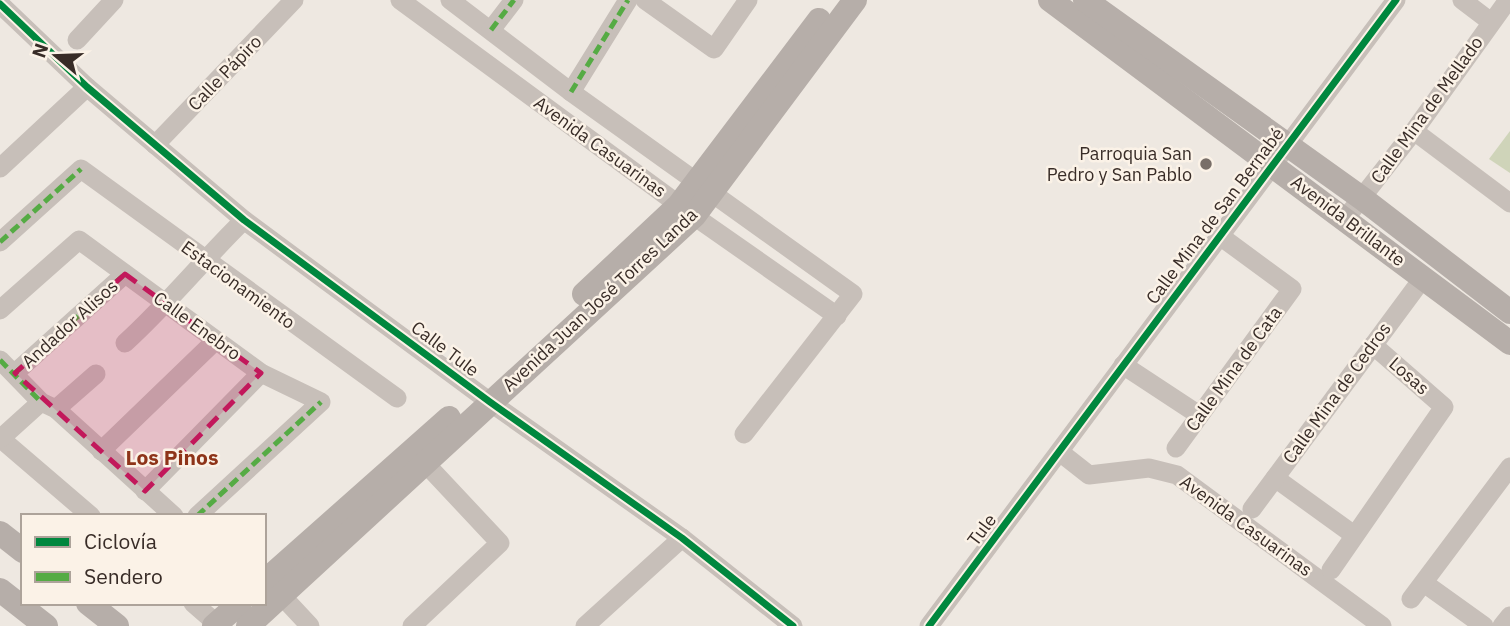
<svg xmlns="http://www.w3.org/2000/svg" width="1510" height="626" viewBox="0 0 1510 626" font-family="'IBM Plex Sans',sans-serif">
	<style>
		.green { fill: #cfd4b9 }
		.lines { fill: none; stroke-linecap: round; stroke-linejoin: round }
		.minor { stroke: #c7bfb9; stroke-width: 19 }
		.major { stroke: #b6aea9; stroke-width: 24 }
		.quiet { stroke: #55ab44; stroke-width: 5; stroke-dasharray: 10 5; stroke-linecap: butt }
		.cycleway-casing { stroke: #fbf2e7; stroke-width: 11 }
		.cycleway { stroke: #00873e; stroke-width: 7 }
		.marked { fill: #c2185b; fill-opacity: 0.2; stroke: #c2185b; stroke-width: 5; stroke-dasharray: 14 9; stroke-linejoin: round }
		.poi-dot { fill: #786e68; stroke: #fbf2e7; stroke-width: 2.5 }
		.labels { text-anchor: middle; stroke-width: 5; stroke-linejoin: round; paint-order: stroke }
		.street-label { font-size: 18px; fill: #382c27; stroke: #fbf2e7 }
		.poi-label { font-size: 18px; fill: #382c27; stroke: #fbf2e7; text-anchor: end }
		.quarter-label { font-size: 21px; font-weight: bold; fill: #8e3419; stroke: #fbf2e7 }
	</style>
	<rect width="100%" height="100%" fill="#eee8e1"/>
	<polygon class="green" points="1510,131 1510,173 1489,159"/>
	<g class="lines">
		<g class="minor">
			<polyline points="400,0 694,216 837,316"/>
			<polyline points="450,0 571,92 853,294 744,434"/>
			<polyline points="645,0 714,49 748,0"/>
			<polyline points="1462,0 1491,22"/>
			<polyline points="0,4 87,87 244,220 490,402 682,538 793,626"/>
			<polyline points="491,30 514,0"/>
			<polyline points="77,40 114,0"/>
			<polyline points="571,92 628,0"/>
			<polyline points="1414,131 1510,203"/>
			<polyline points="155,145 294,0"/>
			<polyline points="0,168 87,87"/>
			<polyline points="1345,219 1414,131 1508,0"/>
			<polyline points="0,242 81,169 397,398"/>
			<polyline points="0,310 79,240 261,373 321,402 197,516"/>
			<path d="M125 343C168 304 203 260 244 220"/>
			<polyline points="0,360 41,402 56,409 174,516"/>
			<polyline points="1123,365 1199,415"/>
			<polyline points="15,373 125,274"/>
			<polyline points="56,409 96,374"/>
			<polyline points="0,438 91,516"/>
			<polyline points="0,439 41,402"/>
			<polyline points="1176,448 1292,289 1220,236"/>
			<polyline points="101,451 215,341"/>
			<polyline points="1061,453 1089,475 1149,468 1177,475 1382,626"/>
			<polyline points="1275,478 1354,535"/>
			<polyline points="145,491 261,373"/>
			<polyline points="1252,509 1423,278"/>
			<polyline points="1331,570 1444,407 1373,345"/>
			<polyline points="1424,583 1484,626"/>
			<polyline points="282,596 310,626"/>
			<polyline points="1411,599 1510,467"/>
			<polyline points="193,603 217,624"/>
			<polyline points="412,626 500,543 425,463"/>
			<polyline points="585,626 682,538"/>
			<polyline points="929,626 1396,0"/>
			<polyline points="1502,626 1510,616"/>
		</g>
		<g class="major">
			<polyline points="1050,0 1510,343"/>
			<polyline points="1085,0 1363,199 1510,312"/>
			<polyline points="584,294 679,205 819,20"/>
			<polyline points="0,533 23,551"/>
			<polyline points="264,582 449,418"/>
			<polyline points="0,590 46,626"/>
			<polyline points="88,603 117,626"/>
			<polyline points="214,626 240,603"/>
			<polyline points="248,626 694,216 855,0"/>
		</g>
		<g class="quiet">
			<polyline points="491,30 514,0"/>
			<polyline points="571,92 628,0"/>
			<polyline points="0,242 81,169"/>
			<polyline points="0,360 41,402"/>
			<polyline points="15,373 125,274"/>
			<polyline points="197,516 321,402"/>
		</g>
		<g class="cycleway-casing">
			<g id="cycleway">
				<polyline points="0,4 87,87 244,220 490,402 682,538 793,626"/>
				<polyline points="929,626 1396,0"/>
			</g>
		</g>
		<use href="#cycleway" class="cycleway"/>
	</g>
	<path class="marked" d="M125 274 261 373 145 491 15 373Z"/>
	<circle class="poi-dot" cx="1206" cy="164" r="7"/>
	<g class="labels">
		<g class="street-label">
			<text transform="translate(225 73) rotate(-46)" y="6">Calle Pápiro</text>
			<text transform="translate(1427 110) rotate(-54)" y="6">Calle Mina de Mellado</text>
			<text transform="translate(600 147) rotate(36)" y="6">Avenida Casuarinas</text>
			<text transform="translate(1215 216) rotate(-53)" y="6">Calle Mina de San Bernabé</text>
			<text transform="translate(1348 221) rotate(37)" y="6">Avenida Brillante</text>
			<text transform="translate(238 285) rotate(36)" y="6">Estacionamiento</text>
			<text transform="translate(600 300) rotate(-43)" y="6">Avenida Juan José Torres Landa</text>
			<text transform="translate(70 324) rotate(-42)" y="6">Andador Alisos</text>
			<text transform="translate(197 326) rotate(36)" y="6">Calle Enebro</text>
			<text transform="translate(445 349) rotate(37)" y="6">Calle Tule</text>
			<text transform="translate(1234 369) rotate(-54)" y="6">Calle Mina de Cata</text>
			<text transform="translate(1409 376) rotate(41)" y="6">Losas</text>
			<text transform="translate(1337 393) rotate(-54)" y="6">Calle Mina de Cedros</text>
			<text transform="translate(1246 526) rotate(36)" y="6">Avenida Casuarinas</text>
			<text transform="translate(982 530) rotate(-53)" y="6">Tule</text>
		</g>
		<g class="poi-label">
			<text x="1192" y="160">Parroquia San<tspan x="1192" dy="21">Pedro y San Pablo</tspan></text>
		</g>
		<g class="quarter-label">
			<text x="172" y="465">Los Pinos</text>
		</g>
	</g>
	<rect x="21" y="514" width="245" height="91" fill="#fbf2e7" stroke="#ada39a" stroke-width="2"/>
	<rect x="35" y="537" width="35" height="10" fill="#00873e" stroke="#ada39a" stroke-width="2"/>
	<text x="84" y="549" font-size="21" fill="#382c27">Ciclovía</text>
	<rect x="35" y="572" width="35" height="10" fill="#55ab44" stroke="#ada39a" stroke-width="2"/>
	<text x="84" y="584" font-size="21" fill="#382c27">Sendero</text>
	<g transform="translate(56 56) rotate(289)" stroke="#fbf2e7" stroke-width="5" paint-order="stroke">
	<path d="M0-5L12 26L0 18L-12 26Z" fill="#382c27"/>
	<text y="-10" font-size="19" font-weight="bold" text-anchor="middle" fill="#382c27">N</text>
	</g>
</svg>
